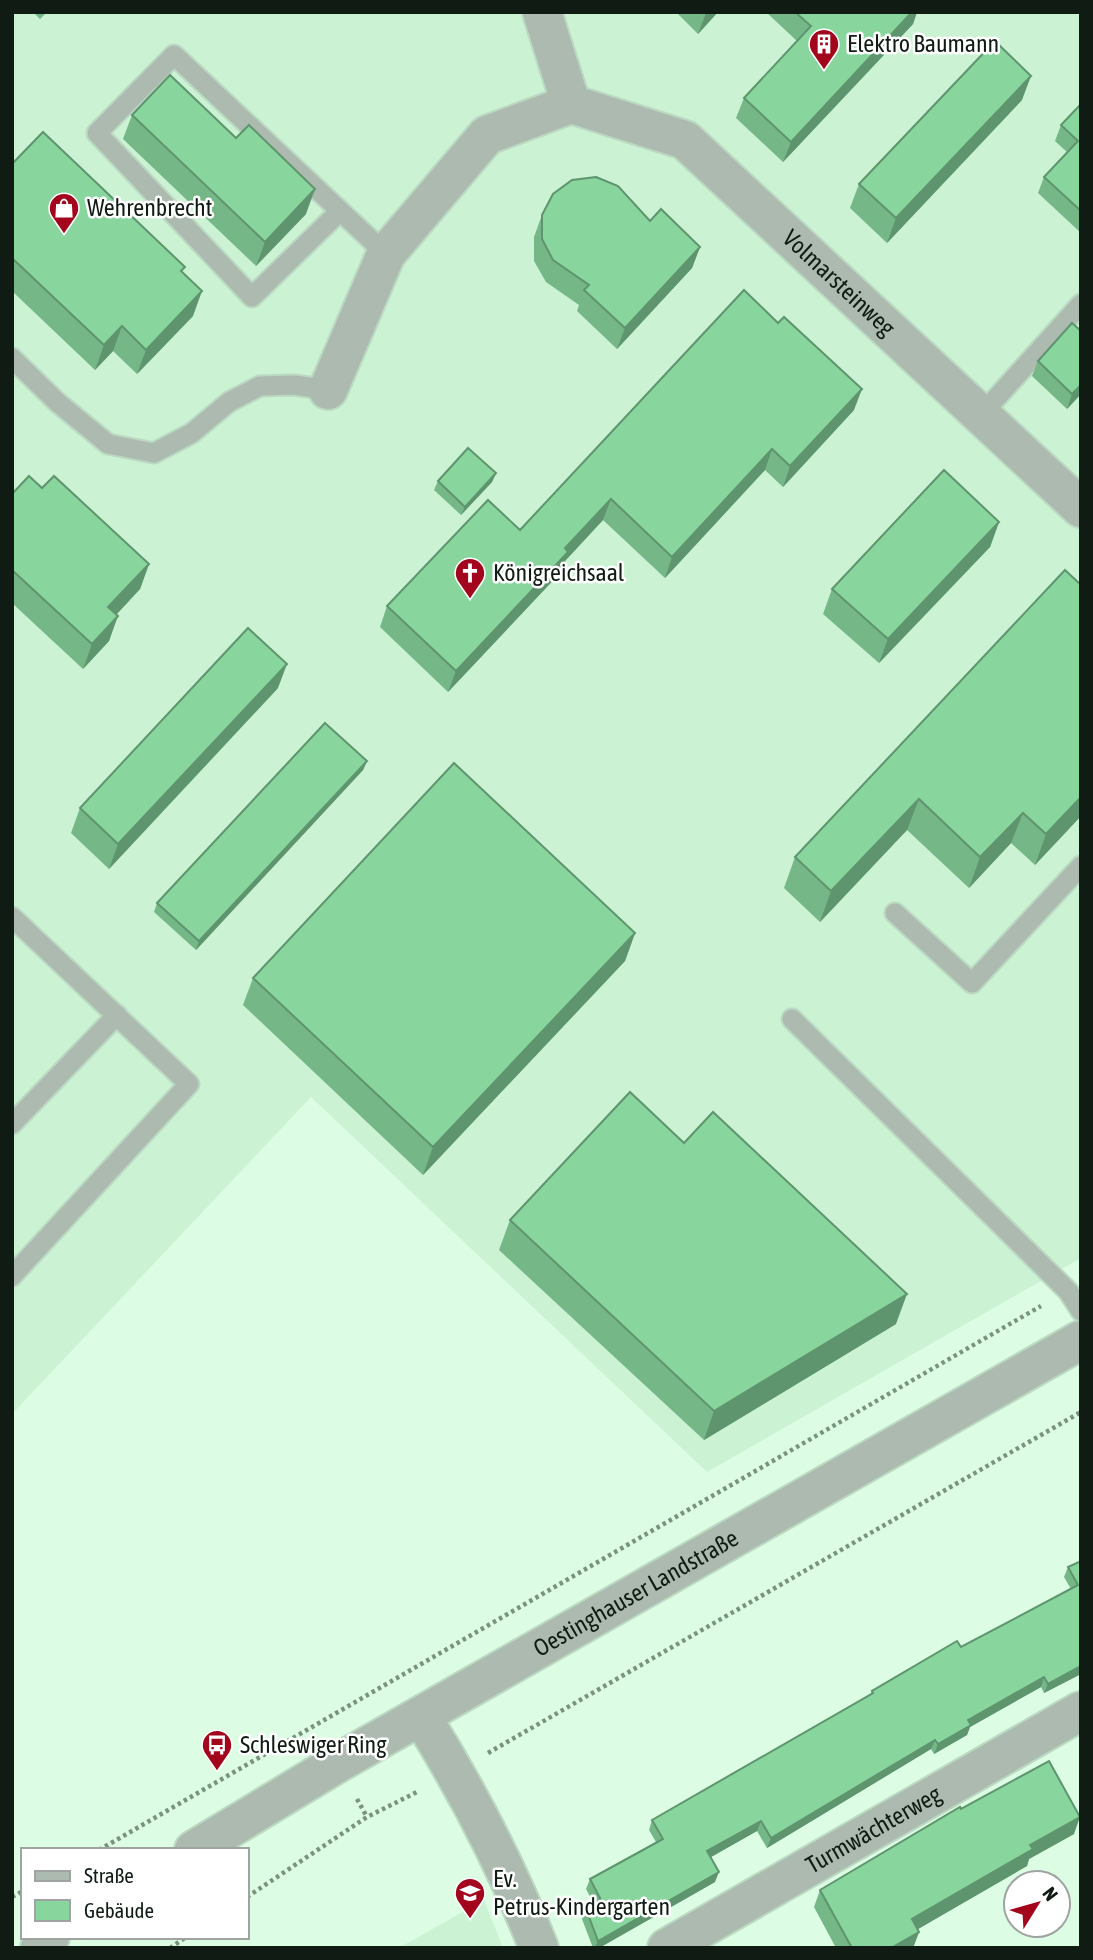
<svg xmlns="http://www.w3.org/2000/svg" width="1093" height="1960" viewBox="0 0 1093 1960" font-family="'Asap Condensed',sans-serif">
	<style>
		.built { fill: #caf2d3 }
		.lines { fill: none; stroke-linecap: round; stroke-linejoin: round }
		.service-casing { stroke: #bbd9c2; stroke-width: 23 }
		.minor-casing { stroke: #bbd9c2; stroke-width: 42 }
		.tertiary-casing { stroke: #bbd9c2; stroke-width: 42 }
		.path { stroke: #7b9280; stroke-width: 4.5; stroke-dasharray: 3.5 3.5; stroke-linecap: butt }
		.service { stroke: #acbaaf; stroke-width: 19 }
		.minor { stroke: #acbaaf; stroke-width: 38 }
		.tertiary { stroke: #acbaaf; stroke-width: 38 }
		.wall { fill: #75b787 }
		.shaded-wall { fill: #5f956e }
		.building { fill: #88d59d; stroke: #5f956e; stroke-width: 2 }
		.labels { text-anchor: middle; stroke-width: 5; stroke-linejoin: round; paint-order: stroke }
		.poi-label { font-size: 24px; fill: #101c13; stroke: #fff; text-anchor: start }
		.street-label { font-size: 24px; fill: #101c13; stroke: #fff }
	</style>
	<rect width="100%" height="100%" fill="#dcfde3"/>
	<g class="built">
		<polygon points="12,12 1081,12 1081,1258 707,1472 311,1097 12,1414"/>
		<polygon points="484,1900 503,1948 399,1948 413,1940"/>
	</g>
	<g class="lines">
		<g class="service-casing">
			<g id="service">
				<polyline points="340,211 252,297 97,133 174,55 386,254"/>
				<polyline points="12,358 57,402 108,444 154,453 192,433 229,402 260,386 294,385 328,390"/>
				<polyline points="981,415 1081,304"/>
				<polyline points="895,913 972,983 1081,866"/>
				<polyline points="12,917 189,1084 12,1276"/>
				<polyline points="792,1019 1068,1291 1081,1311"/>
				<polyline points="12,1124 117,1015"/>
			</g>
		</g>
		<g class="minor-casing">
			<g id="minor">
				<polyline points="542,12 571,104"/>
				<path id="s1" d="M328 390 386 254 487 135 571 104 685 140 1081 508"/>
				<path d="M421 1716C467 1790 507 1867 539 1948"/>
				<path id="s2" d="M667 1948 1081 1711"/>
			</g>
		</g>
		<g class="tertiary-casing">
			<g id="tertiary">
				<path id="s3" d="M194 1850 336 1764 1081 1340"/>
				<polyline points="40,1948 50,1937"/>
			</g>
		</g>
		<g class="path">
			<polyline points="488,1753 1081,1412"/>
			<polyline points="357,1799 367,1817"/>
			<polyline points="99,1850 1041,1306"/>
			<polyline points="12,1897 23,1891"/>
			<polyline points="247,1897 367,1817 419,1791"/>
			<polyline points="170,1948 186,1937"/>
		</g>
		<use href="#service" class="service"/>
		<use href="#minor" class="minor"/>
		<use href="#tertiary" class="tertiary"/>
	</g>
	<g class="wall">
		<polygon points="33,12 47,12 40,19"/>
		<polygon points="676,12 718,12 698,34"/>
		<polygon points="766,12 917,12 913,24 783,162 736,118 744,98 797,41"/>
		<polygon points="1022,100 887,243 850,208 859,184"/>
		<polygon points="1081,104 1081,233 1038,193 1044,177 1067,152 1055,141 1061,125"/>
		<polygon points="132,115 306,214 256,266 123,139"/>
		<polygon points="12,164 183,273 193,316 137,374 113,351 95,370 12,291"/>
		<polygon points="542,215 650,221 700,247 692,268 617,349 577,311 579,305 546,282 534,261 534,237"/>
		<polygon points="1038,361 1081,394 1067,409 1032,376"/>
		<polygon points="854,410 783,487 765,470 665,578 603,520 565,561 561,572 448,692 380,627 387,606 520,530"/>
		<polygon points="496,473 492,482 461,515 434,490 438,481"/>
		<polygon points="42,488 149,564 140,589 116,615 109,641 83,669 12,603 12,494"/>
		<polygon points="999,522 990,547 879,663 823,614 832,589"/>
		<polygon points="1065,570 1081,816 1035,865 1011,843 969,888 907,830 820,922 784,888 795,857"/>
		<polygon points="278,688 109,869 71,833 80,808"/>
		<polygon points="367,761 363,770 196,950 154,912 157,903"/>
		<polygon points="635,933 625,961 423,1175 243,1005 253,978"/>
		<polygon points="510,1220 896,1324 704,1440 499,1250"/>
		<polygon points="1081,1561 1081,1674 1044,1693 1041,1687 970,1727 967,1735 934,1754 931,1749 767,1848 757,1831 711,1857 715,1882 599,1948 593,1948 582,1919 586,1909 594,1904 586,1889 590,1879 656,1842 649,1830 652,1820 870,1695 872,1691 961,1647 1071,1589 1064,1577 1068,1567"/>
		<polygon points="961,1809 1074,1834 1029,1859 1027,1866 918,1929 919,1932 913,1948 836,1948 814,1907 820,1890"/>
	</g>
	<g class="shaded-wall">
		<polygon points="707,12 718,12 698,34 706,13"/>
		<polygon points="912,12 917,12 913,24 783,162 791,142"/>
		<polygon points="1031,76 1022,100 887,243 896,218"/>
		<polygon points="315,189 306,214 256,266 265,242"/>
		<polygon points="700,247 692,268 617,349 625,328"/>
		<polygon points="202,291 193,316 137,374 146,350"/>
		<polygon points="122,326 113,351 95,370 104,345"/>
		<polygon points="1081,385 1081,394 1067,409 1072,394"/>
		<polygon points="862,389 854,410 783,487 790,466"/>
		<polygon points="772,449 765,470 665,578 672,557"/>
		<polygon points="496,473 492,482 461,515 465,507"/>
		<polygon points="611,499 603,520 565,561 561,572 448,692 456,671 565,548"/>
		<polygon points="999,522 990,547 879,663 888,639"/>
		<polygon points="149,564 140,589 100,632 108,607"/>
		<polygon points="118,616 109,641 83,669 92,644"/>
		<polygon points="287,664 278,688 109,869 118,844"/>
		<polygon points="367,761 363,770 196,950 199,941"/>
		<polygon points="1081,797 1081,816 1035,865 1046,834"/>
		<polygon points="919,799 907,830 820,922 831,891"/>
		<polygon points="1023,813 1011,843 969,888 980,857"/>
		<polygon points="635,933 625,961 423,1175 433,1147"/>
		<polygon points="907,1294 896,1324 704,1440 714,1411"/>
		<polygon points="1081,1666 1081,1674 1044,1693 1048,1684"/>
		<polygon points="1044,1677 1041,1687 970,1727 967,1735 934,1754 938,1744 968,1720"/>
		<polygon points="935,1740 931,1749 767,1848 771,1838"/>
		<polygon points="1080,1817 1074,1834 1029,1859 1027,1866 906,1936 912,1919 1030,1845"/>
		<polygon points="761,1821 757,1831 704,1861 707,1851"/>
		<polygon points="719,1872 715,1882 599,1948 595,1948 598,1941"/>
		<polygon points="919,1932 913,1948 891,1948"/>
	</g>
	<g class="building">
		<polygon points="795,12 912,12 791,142 744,98 811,26"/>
		<polygon points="995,41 1031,76 896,218 859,184"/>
		<polygon points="170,75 236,138 249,125 315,189 265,242 132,115"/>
		<polygon points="1081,104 1081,211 1044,177 1078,141 1061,125"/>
		<polygon points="43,132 185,267 181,271 202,291 146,350 122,326 104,345 12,258 12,164"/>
		<polygon points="596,177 618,186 650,221 661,209 700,247 625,328 584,290 589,285 553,260 542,239 542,215 553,194 572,180"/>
		<polygon points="744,290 778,323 784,317 862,389 790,466 772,449 672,557 611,499 565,548 568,552 456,671 387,606 488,500 520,530"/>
		<polygon points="1072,323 1081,331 1081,385 1072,394 1038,361"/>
		<polygon points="468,448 496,473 465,507 438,481"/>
		<polygon points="944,470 999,522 888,639 832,589"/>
		<polygon points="29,476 42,488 54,476 149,564 108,607 118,616 92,644 12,570 12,494"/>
		<polygon points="1065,570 1081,585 1081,797 1046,834 1023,813 980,857 919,799 831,891 795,857"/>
		<polygon points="248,628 287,664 118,844 80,808"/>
		<polygon points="325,723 367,761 199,941 157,903"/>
		<polygon points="454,763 635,933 433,1147 253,978"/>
		<polygon points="630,1092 684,1143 713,1112 907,1294 714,1411 510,1220"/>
		<polygon points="1081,1561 1081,1666 1048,1684 1044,1677 968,1720 971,1725 938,1744 935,1740 771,1838 761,1821 707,1851 719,1872 598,1941 586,1909 601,1900 590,1879 663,1839 652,1820 873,1693 872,1691 957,1641 961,1647 1078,1585 1068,1567"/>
		<polygon points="1049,1761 1080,1817 1030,1845 1033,1849 912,1919 919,1932 891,1948 852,1948 820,1890 960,1807 961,1809"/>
	</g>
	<defs>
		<g id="building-pin" transform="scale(1.575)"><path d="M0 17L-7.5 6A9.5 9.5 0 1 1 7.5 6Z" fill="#a2051c" stroke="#fff"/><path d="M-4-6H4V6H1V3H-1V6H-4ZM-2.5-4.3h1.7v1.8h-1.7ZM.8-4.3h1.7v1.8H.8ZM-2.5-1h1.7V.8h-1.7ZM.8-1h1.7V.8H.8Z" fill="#fff"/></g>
		<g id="shop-pin" transform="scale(1.575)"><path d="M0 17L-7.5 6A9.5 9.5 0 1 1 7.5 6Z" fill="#a2051c" stroke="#fff"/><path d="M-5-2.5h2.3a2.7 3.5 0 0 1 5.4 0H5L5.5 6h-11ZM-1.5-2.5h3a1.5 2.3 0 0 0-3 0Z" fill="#fff"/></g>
		<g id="church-pin" transform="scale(1.575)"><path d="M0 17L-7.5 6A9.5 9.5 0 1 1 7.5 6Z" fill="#a2051c" stroke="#fff"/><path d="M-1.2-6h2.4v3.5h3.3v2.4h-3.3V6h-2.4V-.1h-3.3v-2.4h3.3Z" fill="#fff"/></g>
		<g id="bus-pin" transform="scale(1.575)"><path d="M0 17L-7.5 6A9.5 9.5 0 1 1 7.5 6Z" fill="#a2051c" stroke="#fff"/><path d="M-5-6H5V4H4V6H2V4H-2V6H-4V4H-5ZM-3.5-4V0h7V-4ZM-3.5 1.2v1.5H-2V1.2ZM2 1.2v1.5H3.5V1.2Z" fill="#fff"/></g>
		<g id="school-pin" transform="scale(1.575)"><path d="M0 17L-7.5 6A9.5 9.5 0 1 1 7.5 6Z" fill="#a2051c" stroke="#fff"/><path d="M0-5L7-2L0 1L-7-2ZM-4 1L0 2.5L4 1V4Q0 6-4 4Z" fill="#fff"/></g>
	</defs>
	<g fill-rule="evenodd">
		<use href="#building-pin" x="824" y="44"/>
		<use href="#shop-pin" x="64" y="208"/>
		<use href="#church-pin" x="470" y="573"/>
		<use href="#bus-pin" x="217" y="1745"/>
		<use href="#school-pin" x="470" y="1893"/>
	</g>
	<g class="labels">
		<g class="poi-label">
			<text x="847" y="52">Elektro Baumann</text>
			<text x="87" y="216">Wehrenbrecht</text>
			<text x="493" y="581">Königreichsaal</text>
			<text x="240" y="1753">Schleswiger Ring</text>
			<text x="493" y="1887">Ev.<tspan x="493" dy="28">Petrus-Kindergarten</tspan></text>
		</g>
		<g class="street-label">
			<text dy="8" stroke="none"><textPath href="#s1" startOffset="723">Volmarsteinweg</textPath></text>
			<text dy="8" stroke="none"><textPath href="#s3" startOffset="511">Oestinghauser Landstraße</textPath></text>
			<text dy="8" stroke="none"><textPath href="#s2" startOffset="238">Turmwächterweg</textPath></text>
		</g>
	</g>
	<rect width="1093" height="1960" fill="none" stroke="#101c13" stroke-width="28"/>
	<rect x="21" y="1848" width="228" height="91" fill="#ffffff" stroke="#9fa4a1" stroke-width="2"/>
	<rect x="35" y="1871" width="35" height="10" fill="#acbaaf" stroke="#9fa4a1" stroke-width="2"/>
	<text x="84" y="1883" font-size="21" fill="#101c13">Straße</text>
	<rect x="35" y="1900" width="35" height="21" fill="#88d59d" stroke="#9fa4a1" stroke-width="2"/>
	<text x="84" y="1918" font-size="21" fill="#101c13">Gebäude</text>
	<g transform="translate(1037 1904) rotate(53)"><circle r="33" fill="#ffffff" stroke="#9fa4a1" stroke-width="2"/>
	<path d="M0-5L12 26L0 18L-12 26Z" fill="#a2051c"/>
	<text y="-10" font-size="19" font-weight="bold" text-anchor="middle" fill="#101c13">N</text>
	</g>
</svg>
